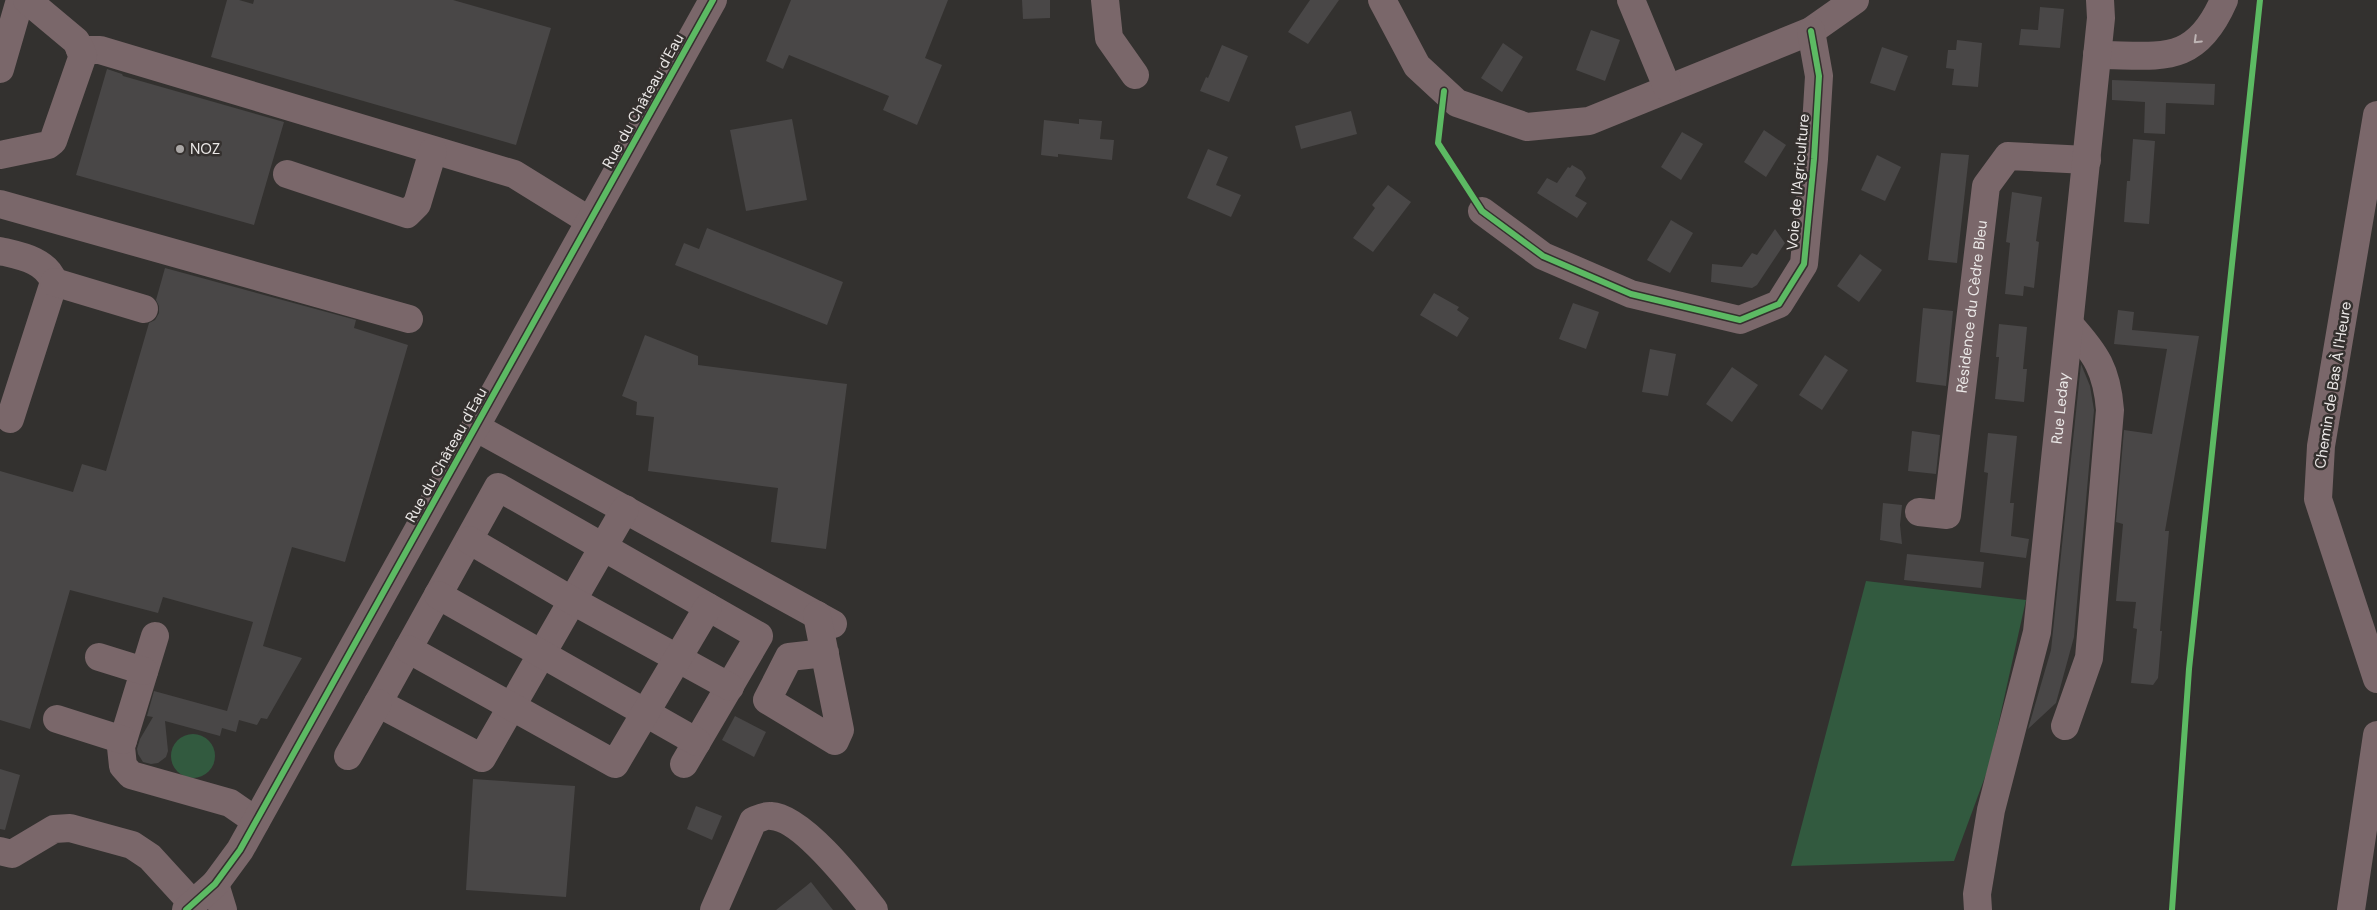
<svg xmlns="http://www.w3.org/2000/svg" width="2377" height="910" viewBox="0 0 2377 910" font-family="'DM Sans',sans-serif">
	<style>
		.green { fill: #325a3f }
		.building { fill: #494747 }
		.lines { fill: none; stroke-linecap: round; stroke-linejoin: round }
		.minor { stroke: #7a676a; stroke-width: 28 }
		.major { stroke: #7a676a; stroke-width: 28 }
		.cycleway-casing { stroke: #34302e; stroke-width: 9 }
		.cycleway { stroke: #5cba63; stroke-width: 6 }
		.oneway { stroke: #bdb4b4 }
		.poi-dot { fill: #aaa7a6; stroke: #34302e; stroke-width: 2 }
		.labels { text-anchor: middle; stroke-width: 5; stroke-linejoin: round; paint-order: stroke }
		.street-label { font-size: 15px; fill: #eae7e6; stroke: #34302e }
		.poi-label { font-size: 15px; fill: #eae7e6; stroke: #34302e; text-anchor: start }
	</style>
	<rect width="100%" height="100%" fill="#33312f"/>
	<g class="green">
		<polygon points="1866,581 2026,600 1989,766 1954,861 1791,866"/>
		<circle cx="193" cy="756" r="22"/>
	</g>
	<g class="building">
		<polygon points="227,0 239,0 253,4 254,0 453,0 551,28 516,145 211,57"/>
		<polygon points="791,0 948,0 925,58 942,65 917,125 883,110 889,96 789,55 783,69 766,61"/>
		<polygon points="1022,0 1050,0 1050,18 1023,19"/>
		<polygon points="1310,0 1339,0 1308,44 1288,32"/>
		<polygon points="2040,7 2064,9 2060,48 2019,45 2021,29 2038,30"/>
		<polygon points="1591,30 1620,40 1605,81 1576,70"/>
		<polygon points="1957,40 1982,43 1978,87 1952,85 1954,69 1946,68 1948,50 1956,50"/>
		<polygon points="1503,43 1523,57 1502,92 1481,78"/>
		<polygon points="1222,45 1248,56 1229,102 1200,91 1206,77 1208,78"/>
		<polygon points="1882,47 1908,56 1895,91 1870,83"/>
		<polygon points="107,69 122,74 123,76 284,122 254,225 76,175"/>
		<polygon points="2112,80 2215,84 2214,105 2166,103 2165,134 2144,133 2145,102 2112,100"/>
		<polygon points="1351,111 1357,134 1301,149 1295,126"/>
		<polygon points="792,119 807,200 746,211 730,130"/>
		<polygon points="1079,119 1102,121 1100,139 1114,140 1112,160 1058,154 1058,157 1041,155 1044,120 1079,124"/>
		<polygon points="1764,130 1786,145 1766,177 1744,162"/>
		<polygon points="1682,132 1703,144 1681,180 1661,167"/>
		<polygon points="2133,139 2155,141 2149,224 2124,222 2127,181 2130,181"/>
		<polygon points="1208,149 1228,157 1216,185 1241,195 1231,217 1187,198"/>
		<polygon points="1941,153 1969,155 1957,263 1928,260"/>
		<polygon points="1877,155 1901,167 1885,201 1861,190"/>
		<polygon points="1572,165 1582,171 1586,178 1575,196 1587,203 1577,218 1537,193 1547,178 1557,183 1568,167 1570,168"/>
		<polygon points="1388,185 1411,202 1373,252 1353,238 1375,208 1372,205"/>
		<polygon points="2012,192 2042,197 2036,241 2039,242 2034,288 2024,286 2023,296 2005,294 2010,243 2006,242"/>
		<polygon points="1671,220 1693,233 1670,273 1647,260"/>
		<polygon points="707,228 843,282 827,325 675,265 684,243 699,249"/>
		<polygon points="1775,229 1785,243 1757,285 1752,288 1711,282 1712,264 1742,267 1752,253 1757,255"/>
		<polygon points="1860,254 1882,270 1859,302 1837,286"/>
		<polygon points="165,268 356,320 354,328 408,345 345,562 292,547 263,646 302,658 267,719 261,718 257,725 239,720 236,732 222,728 220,736 165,721 168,751 166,757 158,763 151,764 143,762 138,754 137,749 140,739 153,717 147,716 154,691 227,711 253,622 163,597 158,613 70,590 30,729 0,720 0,471 73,492 82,464 106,471 149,323 155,320 159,313 159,306 156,300"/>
		<polygon points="1434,293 1459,307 1457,310 1469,318 1457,337 1420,315"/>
		<polygon points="1573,303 1599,312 1586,349 1559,339"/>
		<polygon points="1923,308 1953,311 1946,386 1916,382"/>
		<polygon points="2118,310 2134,312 2132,330 2199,336 2165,531 2169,531 2160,631 2162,631 2158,678 2153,685 2131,683 2137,629 2133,628 2136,602 2116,601 2123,524 2116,522 2124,430 2152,434 2167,349 2114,344"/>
		<polygon points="1999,324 2027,327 2023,369 2027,369 2024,402 1995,399 1999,357 1996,357"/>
		<polygon points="645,335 698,356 698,365 847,384 826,549 771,542 778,488 648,471 654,417 636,415 637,402 622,396"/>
		<polygon points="1650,349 1676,354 1668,396 1642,392"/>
		<polygon points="1825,355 1848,370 1822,410 1799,395"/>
		<polygon points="2081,364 2090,386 2094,410 2074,637 2056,703 2028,729 2051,650"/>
		<polygon points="1732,367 1758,385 1732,422 1706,404"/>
		<polygon points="1912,431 1940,435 1936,474 1908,471"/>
		<polygon points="1988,433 2017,436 2010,503 2014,503 2011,536 2029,539 2026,558 1980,552 1988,473 1984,472"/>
		<polygon points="1883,503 1902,505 1900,525 1902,544 1880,540"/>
		<polygon points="1907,554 1984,562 1981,588 1904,580"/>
		<polygon points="735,716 766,732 754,757 722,740"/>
		<polygon points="0,769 20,775 5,830 0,829"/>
		<polygon points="473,779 575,786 566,897 466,890"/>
		<polygon points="696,806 722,816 712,840 687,829"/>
		<polygon points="811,882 833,910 776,910 805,887"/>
	</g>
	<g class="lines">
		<g class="minor">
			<polyline points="1105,0 1109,38 1135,75"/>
			<polyline points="1382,0 1417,66 1457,103 1527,127 1589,121 1811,31 1855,0"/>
			<polyline points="1631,0 1667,87"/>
			<polyline points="80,50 100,50 514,174 590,221"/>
			<path d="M2097 55C2160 55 2195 67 2224 0"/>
			<polyline points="0,69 20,0"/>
			<polyline points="2377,115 2321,446 2318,499 2377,679"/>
			<polyline points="0,155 48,145 53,141 83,55 76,41 27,0"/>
			<polyline points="287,174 407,214 417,204 433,151"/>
			<polyline points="0,204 409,319"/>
			<polyline points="1482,211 1543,256 1631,294 1740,320 1779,304 1804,264 1814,159 1819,76 1811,31"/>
			<path d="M0 251C21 256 46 260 54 282L10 419"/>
			<polyline points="54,282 144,309"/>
			<polyline points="475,427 833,624"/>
			<polyline points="625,509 482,758 378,703 498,487 759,636 684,764"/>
			<path id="s1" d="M1919 512 1947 515 1986 186 2008 156 2087 160"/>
			<polyline points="469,540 573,601 730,687"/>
			<polyline points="438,595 697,742"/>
			<polyline points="817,615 840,730 835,741 767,700 789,657 825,653"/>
			<polyline points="155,636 121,747 123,766 131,775 230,803 256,821"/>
			<polyline points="408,649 615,764 708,607"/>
			<polyline points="99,657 144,671"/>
			<polyline points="57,719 123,740"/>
			<path d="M2065 726 2089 658 2110 410C2107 370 2096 354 2070 325"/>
			<polyline points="348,756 378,703"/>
			<polyline points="0,851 12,854 54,829 70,828 132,845 150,857 193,904"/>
			<polyline points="215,884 223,910"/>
			<polyline points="186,910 215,884 240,850 713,0"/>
			<path d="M714 910 753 821C758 819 765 815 771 816 802 817 855 886 874 910"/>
			<polyline points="2351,910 2377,735"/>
		</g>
		<path class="major" id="s2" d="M1978 910 1977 894 1991 810 2037 632 2101 18 2100 0"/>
		<g class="cycleway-casing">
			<g id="cycleway">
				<polyline points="1444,91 1438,143 1482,211 1543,256 1631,294 1740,320 1779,304 1804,264 1814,159 1819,76 1811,31"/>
				<polyline points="186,910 215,884 240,850 713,0"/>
				<polyline points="2172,910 2189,669 2260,0"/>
			</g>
		</g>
		<use href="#cycleway" class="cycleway"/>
	</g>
	<defs><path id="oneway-chevron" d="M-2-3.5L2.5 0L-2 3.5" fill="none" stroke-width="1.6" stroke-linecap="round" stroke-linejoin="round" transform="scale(1.25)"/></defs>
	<use class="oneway" href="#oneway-chevron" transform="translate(2197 40) rotate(136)"/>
	<circle class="poi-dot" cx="180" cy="149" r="5"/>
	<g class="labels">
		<g class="street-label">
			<text transform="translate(643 101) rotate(-61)" y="5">Rue du Château d'Eau</text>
			<text transform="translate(1798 182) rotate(-85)" y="5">Voie de l'Agriculture</text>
			<text dy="5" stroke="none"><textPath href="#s1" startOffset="238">Résidence du Cèdre Bleu</textPath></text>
			<text transform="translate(2333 385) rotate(-81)" y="5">Chemin de Bas À l'Heure</text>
			<text dy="5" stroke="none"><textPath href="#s2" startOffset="510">Rue Leday</textPath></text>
			<text transform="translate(446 455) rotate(-61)" y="5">Rue du Château d'Eau</text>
		</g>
		<g class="poi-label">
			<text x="190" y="154">NOZ</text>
		</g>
	</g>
</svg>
